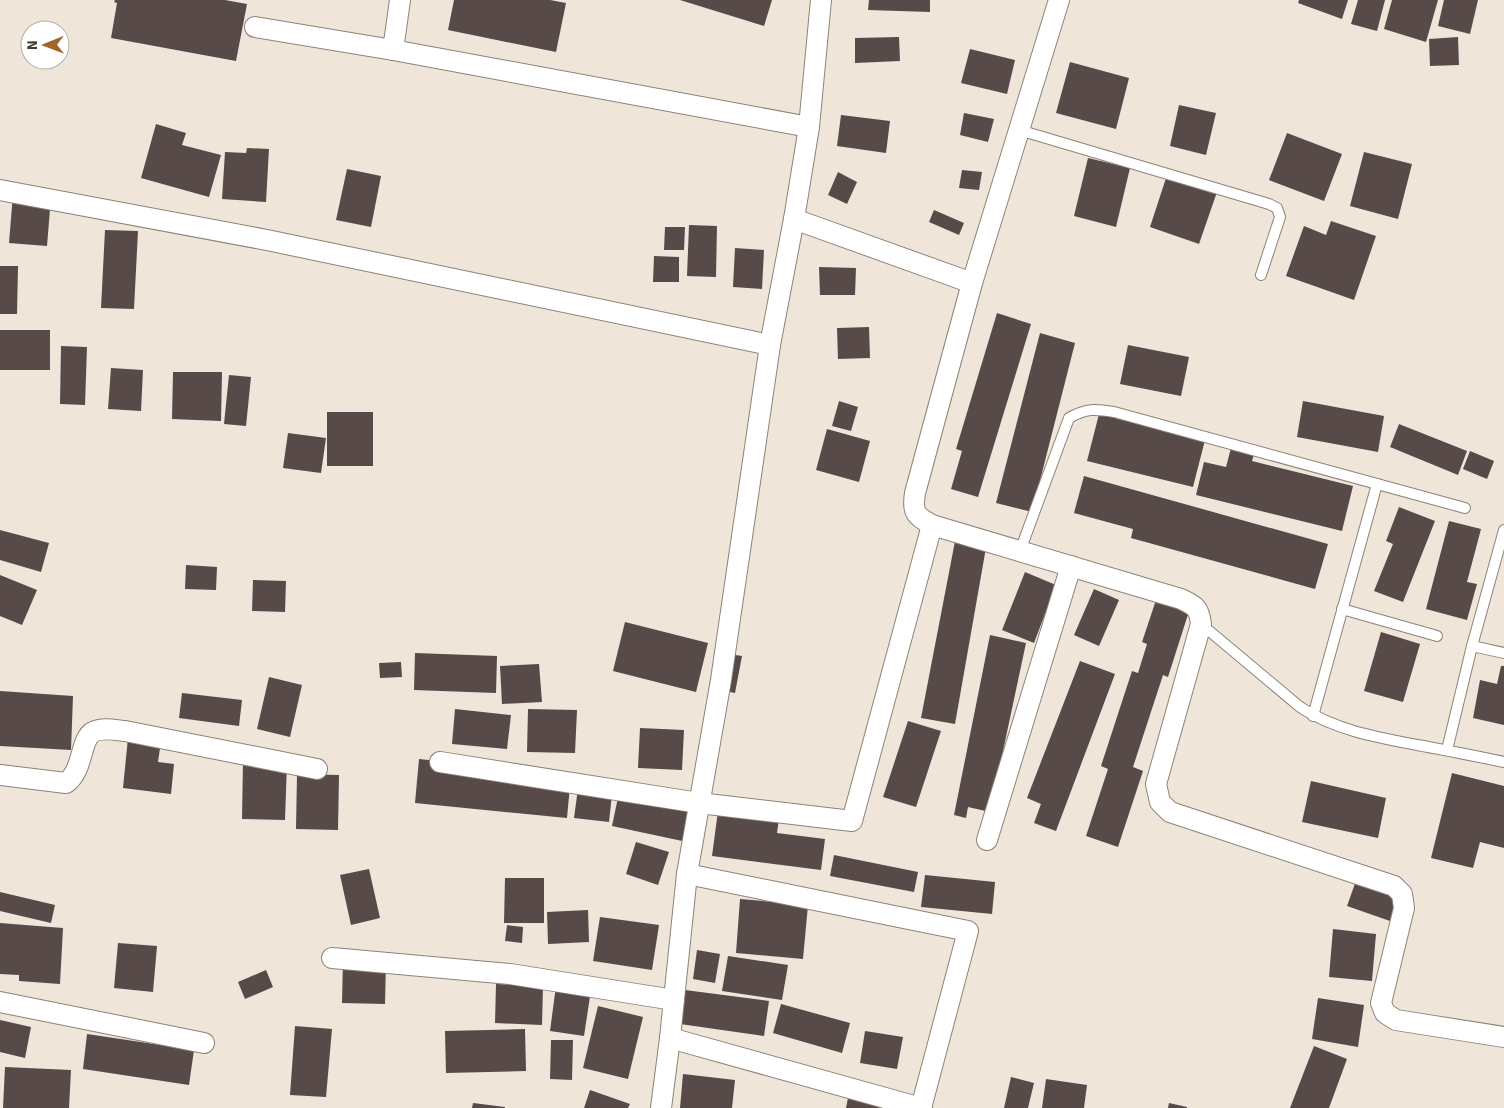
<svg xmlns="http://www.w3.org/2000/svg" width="1504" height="1108" viewBox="0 0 1504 1108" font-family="Signika,sans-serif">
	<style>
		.building { fill: #584a49 }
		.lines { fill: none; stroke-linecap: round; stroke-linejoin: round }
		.lane-casing { stroke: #8c8378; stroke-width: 12 }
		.street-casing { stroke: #8c8378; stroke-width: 22 }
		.lane { stroke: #fff; stroke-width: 10 }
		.street { stroke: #fff; stroke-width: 20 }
	</style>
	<rect width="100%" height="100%" fill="#efe6d9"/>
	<g class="building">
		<polygon points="115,0 225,0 247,4 236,61 111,38 117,3 114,2"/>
		<polygon points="454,0 550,0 566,3 556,52 448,30"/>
		<polygon points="680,0 772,0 764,26"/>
		<polygon points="869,0 930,0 930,12 868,10"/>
		<polygon points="1299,0 1348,0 1342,19 1298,3"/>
		<polygon points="1358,0 1385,0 1377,31 1351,24"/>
		<polygon points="1392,0 1438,0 1426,42 1384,29"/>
		<polygon points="1444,0 1478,0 1470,34 1438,26"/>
		<polygon points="899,37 900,61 855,63 855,38"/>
		<polygon points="1458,37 1459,65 1430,66 1429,39"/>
		<polygon points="970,49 1015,60 1007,94 961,83"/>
		<polygon points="1070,62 1129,78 1116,129 1056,113"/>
		<polygon points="1179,105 1216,113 1206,155 1170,146"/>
		<polygon points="964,113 994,119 988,142 960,135"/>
		<polygon points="841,115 890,121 886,153 837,146"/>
		<polygon points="156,124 186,133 182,145 221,155 209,197 141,178"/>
		<polygon points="1287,133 1342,154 1324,201 1269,180"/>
		<polygon points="247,148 269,149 266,202 222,199 225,152 246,153"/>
		<polygon points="1364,152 1412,164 1398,219 1350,206"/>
		<polygon points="1088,158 1130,168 1116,227 1074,216"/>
		<polygon points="347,169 381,176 371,227 336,220"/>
		<polygon points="962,170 982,172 979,190 959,188"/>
		<polygon points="838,172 857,182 847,204 828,195"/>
		<polygon points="1168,172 1218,189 1199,244 1150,227"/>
		<polygon points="13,194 51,197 47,246 9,243"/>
		<polygon points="934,210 964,223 959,235 929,222"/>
		<polygon points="1331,221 1376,236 1354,300 1286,276 1304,226 1326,235"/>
		<polygon points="689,225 717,226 716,277 687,276"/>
		<polygon points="665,227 685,227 684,250 664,250"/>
		<polygon points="105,230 138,231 134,309 101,308"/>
		<polygon points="735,248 764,250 762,289 733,287"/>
		<polygon points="654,256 679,257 679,282 653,282"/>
		<polygon points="0,266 18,266 17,314 0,314"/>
		<polygon points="819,267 856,268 855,295 820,295"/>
		<polygon points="997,313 1031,324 978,497 951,489 962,451 956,449"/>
		<polygon points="869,327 870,358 838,359 837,328"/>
		<rect x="0" y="330" width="50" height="40"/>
		<polygon points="1040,333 1075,343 1032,512 996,503"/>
		<polygon points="1128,345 1189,357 1181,396 1120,384"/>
		<polygon points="61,346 87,347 85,405 60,404"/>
		<polygon points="111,368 143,370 141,411 108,409"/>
		<polygon points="173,372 222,372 221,421 172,419"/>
		<polygon points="229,375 251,377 246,426 224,424"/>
		<polygon points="839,401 858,407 851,431 832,426"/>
		<polygon points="1303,401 1384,416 1378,452 1297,437"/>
		<rect x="327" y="412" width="46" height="54"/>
		<polygon points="1099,414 1205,440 1193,487 1087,461"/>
		<polygon points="1399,424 1467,451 1458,475 1390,447"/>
		<polygon points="827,429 870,441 859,482 816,470"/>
		<polygon points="288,433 326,438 321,473 283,468"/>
		<polygon points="1231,448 1254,454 1252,461 1353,486 1342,531 1196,495 1204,462 1226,467"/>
		<polygon points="1470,451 1494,461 1487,479 1463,469"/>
		<polygon points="1084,476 1328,544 1315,589 1131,538 1133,529 1074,513"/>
		<polygon points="1399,507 1435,521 1403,602 1374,591 1393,544 1386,541"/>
		<polygon points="1449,521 1481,529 1467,582 1477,584 1467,620 1426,609"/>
		<polygon points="0,530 49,543 41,572 0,560"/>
		<polygon points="956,536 987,542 955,724 921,718"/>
		<polygon points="186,565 217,567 216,590 185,589"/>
		<polygon points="1025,572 1056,585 1034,643 1002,630"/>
		<polygon points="0,575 37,590 22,625 0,616"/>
		<polygon points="253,580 286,581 285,612 252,611"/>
		<polygon points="1094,589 1119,600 1099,646 1074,635"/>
		<polygon points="1158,594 1191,605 1168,677 1163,675 1133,767 1143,771 1118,847 1086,836 1108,769 1101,766 1132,671 1138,673 1147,644 1142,642"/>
		<polygon points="625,622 708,643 696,692 613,671"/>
		<polygon points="1381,632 1420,644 1403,702 1364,691"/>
		<polygon points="990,635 1026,643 990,812 968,807 966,818 954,815"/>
		<polygon points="715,652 742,656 735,693 709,688"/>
		<polygon points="415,653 497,656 496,693 414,690"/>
		<polygon points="1080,661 1115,674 1056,831 1034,823 1041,804 1027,798"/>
		<polygon points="401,662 402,677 380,678 379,663"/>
		<polygon points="539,664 542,702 502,704 500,666"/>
		<polygon points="1501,666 1504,666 1504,725 1473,718 1480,680 1497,684"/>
		<polygon points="269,677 302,685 290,737 257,729"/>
		<polygon points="0,691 73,696 71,750 0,746"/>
		<polygon points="182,693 242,700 239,726 179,718"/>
		<polygon points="455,709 511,715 507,749 452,744"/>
		<polygon points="528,709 577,710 575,753 527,752"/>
		<polygon points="908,721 941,731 916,807 883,797"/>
		<polygon points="640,728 684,730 682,770 638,768"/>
		<polygon points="128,738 161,741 158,762 174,764 171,794 123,788"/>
		<polygon points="419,759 571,775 567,818 415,803"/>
		<polygon points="243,761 287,762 285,820 242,819"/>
		<polygon points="1452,773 1504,786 1504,848 1480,842 1473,868 1431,858"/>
		<polygon points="297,774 339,775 338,830 296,829"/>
		<polygon points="579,781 613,785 609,822 574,818"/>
		<polygon points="1311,781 1386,798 1378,838 1302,822"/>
		<polygon points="621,783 696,799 687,842 612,826"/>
		<polygon points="718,811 779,819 777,833 825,839 821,870 712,856"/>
		<polygon points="636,842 669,852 658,885 626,874"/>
		<polygon points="834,855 918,872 914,892 830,876"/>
		<polygon points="369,869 380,918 351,925 340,875"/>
		<polygon points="925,875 995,882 992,914 921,907"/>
		<polygon points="505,878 544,878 544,923 504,923"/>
		<polygon points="1357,878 1399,893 1390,921 1347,906"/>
		<polygon points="0,892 55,905 51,923 0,911"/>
		<polygon points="740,899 808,905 803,959 736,953"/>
		<polygon points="588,910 589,942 548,944 547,912"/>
		<polygon points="600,917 659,925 652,970 593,961"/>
		<polygon points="0,923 63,928 60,984 19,981 19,975 0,974"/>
		<polygon points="507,925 523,927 522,943 505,941"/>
		<polygon points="1333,929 1376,934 1372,981 1329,977"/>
		<polygon points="118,943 157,946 153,992 114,988"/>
		<polygon points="697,950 720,954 715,983 693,979"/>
		<polygon points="728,956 788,965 782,1000 722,991"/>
		<polygon points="343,959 386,960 385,1004 342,1003"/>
		<polygon points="266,970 273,987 245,999 238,982"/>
		<polygon points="496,984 543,986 542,1025 495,1023"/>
		<polygon points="556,986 591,990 584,1036 550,1031"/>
		<polygon points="685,990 769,1001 764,1036 680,1024"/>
		<polygon points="1318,998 1364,1005 1358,1047 1312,1039"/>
		<polygon points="781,1004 850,1023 842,1053 773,1033"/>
		<polygon points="598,1006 643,1017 628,1079 583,1068"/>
		<polygon points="0,1020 31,1027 25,1058 0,1052"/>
		<polygon points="295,1026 332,1029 326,1097 290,1095"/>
		<polygon points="525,1029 526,1071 446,1073 445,1031"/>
		<polygon points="865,1031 903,1037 897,1069 860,1063"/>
		<polygon points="87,1034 194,1050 189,1085 83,1069"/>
		<polygon points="551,1040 573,1040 572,1080 550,1079"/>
		<polygon points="1314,1046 1347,1059 1329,1108 1290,1108"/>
		<polygon points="5,1067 71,1070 69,1108 3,1108"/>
		<polygon points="683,1074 735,1080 732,1108 680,1108"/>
		<polygon points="1011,1077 1034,1083 1028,1108 1004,1108"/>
		<polygon points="1046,1079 1087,1085 1084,1108 1042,1108"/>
		<polygon points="590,1090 630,1104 628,1108 584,1108"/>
		<polygon points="849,1093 884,1100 882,1108 846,1108"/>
		<polygon points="473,1103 505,1107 505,1108 472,1108"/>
		<polygon points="1169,1103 1187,1107 1187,1108 1168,1108"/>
	</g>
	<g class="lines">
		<g class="lane-casing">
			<g id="lane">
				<polyline points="1019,130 1269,204 1277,208 1280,217 1261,275"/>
				<path d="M1020 551 1069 418C1086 408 1095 409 1114 412L1465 508"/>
				<polyline points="1342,609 1437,636"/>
				<path d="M1201 624 1300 707C1335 730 1376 737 1417 745 1446 750 1475 756 1504 762"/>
				<polyline points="1472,646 1504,653"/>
				<polyline points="1313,716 1377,484"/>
				<polyline points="1447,750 1472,646 1504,530"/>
			</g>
		</g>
		<g class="street-casing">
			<g id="street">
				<path d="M1059 0 972 283 915 493C912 512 915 516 932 525L1181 599C1196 606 1199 608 1201 624L1156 784 1160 802 1170 812 1394 886 1402 894 1404 908 1381 1003 1385 1013 1396 1020 1504 1037"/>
				<polyline points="255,27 393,50 809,127"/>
				<polyline points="393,50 400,0"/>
				<polyline points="0,190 267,240 770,345"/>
				<polyline points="794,219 972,283"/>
				<polyline points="440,762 699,803 852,821 932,525"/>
				<path d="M0 775 66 783C84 770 80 739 93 732 103 727 115 730 125 731L317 769"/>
				<polyline points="987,840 1071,566"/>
				<polyline points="687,874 721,680 770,345 794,219 809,127 821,0"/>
				<polyline points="332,958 510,974 674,1000"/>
				<polyline points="0,1002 204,1043"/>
				<polyline points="670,1038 921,1108"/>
				<polyline points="661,1108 670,1038 687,874 968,931 921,1108 922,1108"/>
			</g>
		</g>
		<use href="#lane" class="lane"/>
		<use href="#street" class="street"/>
	</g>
	<g transform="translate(45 45) rotate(269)"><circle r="24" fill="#ffffff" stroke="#b1b0ae"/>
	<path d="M0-4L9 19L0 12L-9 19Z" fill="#a26528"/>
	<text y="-8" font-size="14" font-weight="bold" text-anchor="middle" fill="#3c3934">N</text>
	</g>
</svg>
